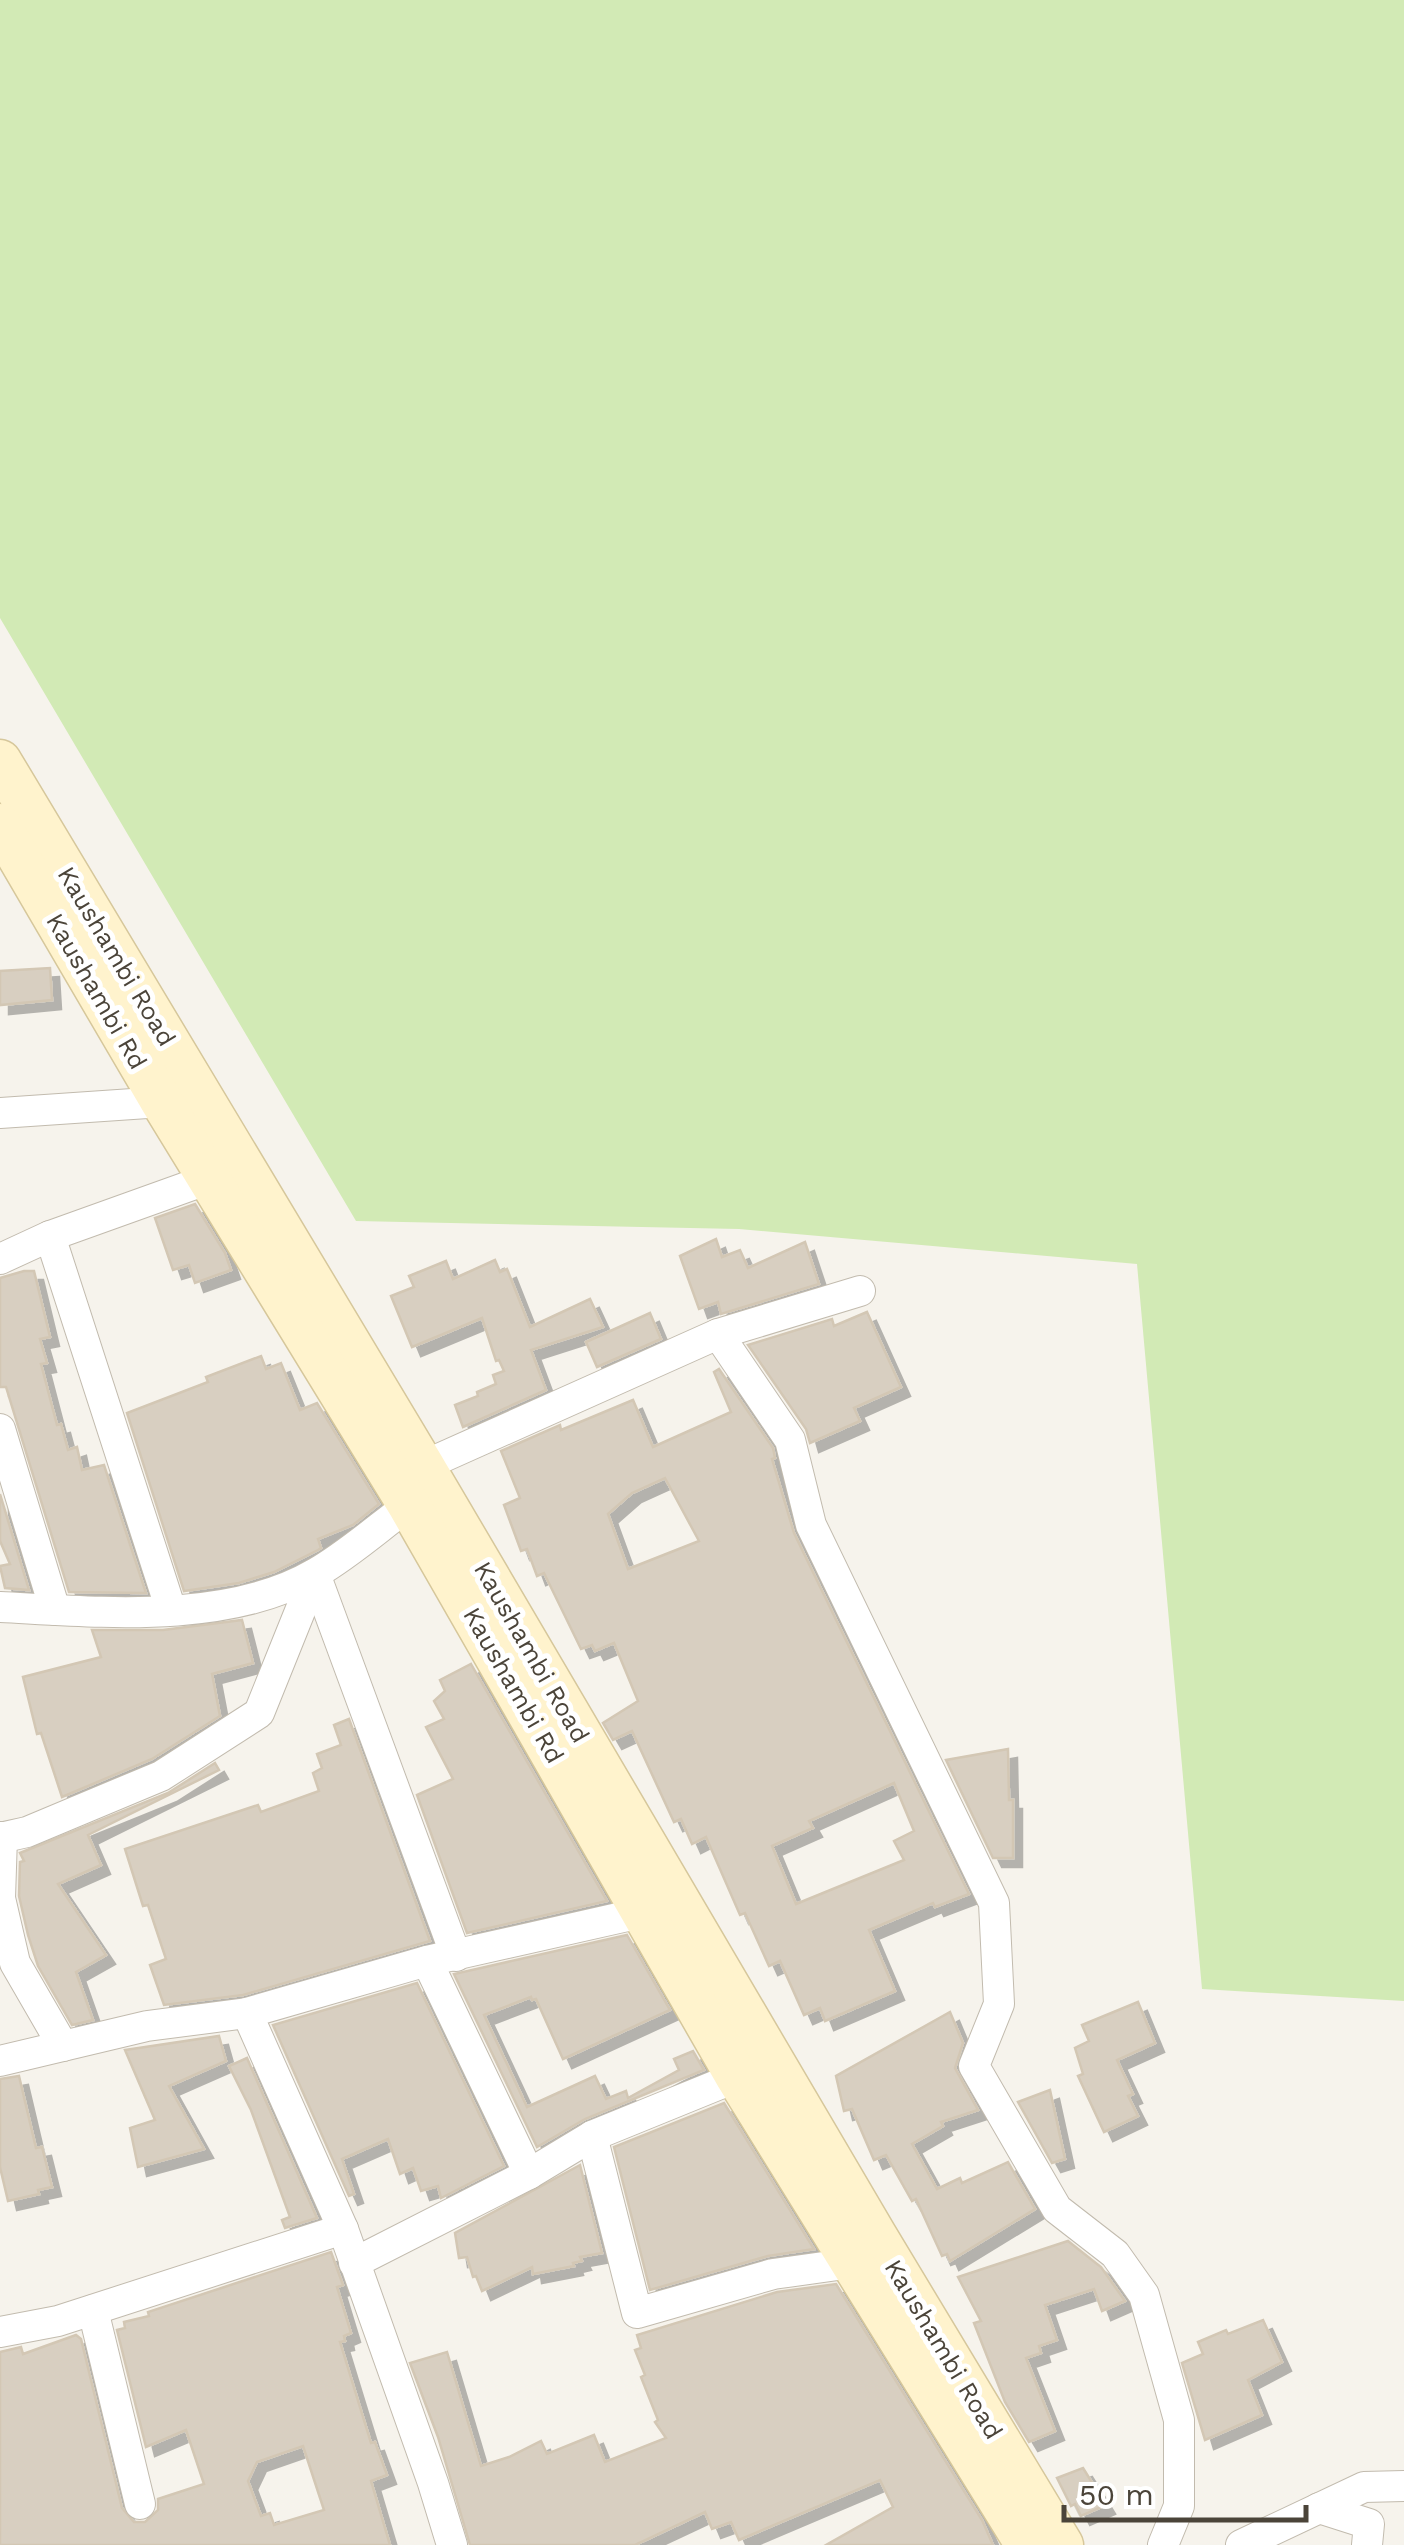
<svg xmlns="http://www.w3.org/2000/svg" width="1404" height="2545" viewBox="0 0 1404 2545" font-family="'Work Sans',sans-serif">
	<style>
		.green { fill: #d2eab5 }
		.building { fill: #d8cfc1; stroke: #d3c7b4; stroke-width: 2.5; fill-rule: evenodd; filter: url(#shadow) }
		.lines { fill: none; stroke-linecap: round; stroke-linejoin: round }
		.street-casing { stroke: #c2bbae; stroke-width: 32 }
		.secondary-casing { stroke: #d6c79b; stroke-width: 45 }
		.street { stroke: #fff; stroke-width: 30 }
		.secondary { stroke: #fff3cd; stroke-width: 42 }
		.labels { text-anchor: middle; stroke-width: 10; stroke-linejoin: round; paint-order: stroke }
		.street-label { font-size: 25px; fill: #4b4439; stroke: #fff }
	</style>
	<defs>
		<filter id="shadow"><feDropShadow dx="9" dy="9" stdDeviation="0" flood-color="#0004"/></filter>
	</defs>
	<rect width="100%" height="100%" fill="#f6f3ec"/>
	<polygon class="green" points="0,0 1404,0 1404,2001 1202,1989 1137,1264 739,1229 356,1221 0,618"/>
	<g class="building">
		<polygon points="50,968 52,1000 0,1005 0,971"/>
		<polygon points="195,1204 225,1253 231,1270 195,1283 189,1265 173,1270 155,1218"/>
		<polygon points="716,1239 722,1257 740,1250 748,1268 805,1242 819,1284 721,1314 718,1302 699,1309 680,1256"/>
		<polygon points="495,1260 500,1272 507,1269 530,1327 590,1299 603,1327 531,1350 546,1390 463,1427 455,1405 478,1396 477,1392 496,1384 493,1375 504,1371 499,1360 496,1361 482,1318 412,1347 391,1296 414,1287 409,1276 446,1261 453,1279"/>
		<polygon points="24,1271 34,1271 50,1337 40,1339 47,1363 41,1364 57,1425 61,1424 68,1450 77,1447 82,1470 104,1465 146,1593 69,1592 6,1387 0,1387 0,1278"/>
		<polygon points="867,1312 901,1387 854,1408 860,1421 810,1443 806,1429 748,1345 832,1319 834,1326"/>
		<polygon points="650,1313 661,1339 597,1367 586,1342"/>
		<polygon points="261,1356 266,1369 281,1363 300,1410 317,1403 379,1504 353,1525 318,1539 321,1548 318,1550 274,1572 239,1583 184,1591 127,1413 208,1382 206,1377"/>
		<path d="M719 1369 773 1448 775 1458 772 1459 794 1533 969 1894 935 1907 933 1903 869 1930 895 1991 825 2021 820 2008 804 2015 780 1961 769 1966 745 1913 740 1915 706 1837 692 1844 681 1819 674 1822 632 1731 613 1740 603 1723 638 1701 614 1643 595 1651 592 1645 581 1649 544 1573 537 1576 527 1549 521 1551 504 1505 520 1498 501 1451 560 1425 561 1430 633 1400 653 1447 731 1412 714 1372ZM665 1478 699 1541 628 1569 608 1514 632 1493ZM894 1783 914 1831 894 1841 904 1860 796 1904 772 1846 813 1828 809 1821Z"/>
		<polygon points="0,1494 29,1590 5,1588 0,1566 10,1564 0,1541"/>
		<polygon points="242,1620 253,1663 212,1674 220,1716 152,1759 62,1797 41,1733 37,1734 23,1677 101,1657 92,1630 163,1630"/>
		<polygon points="471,1664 607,1901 467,1933 417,1795 453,1779 426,1727 444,1719 434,1701 445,1691 440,1680"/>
		<polygon points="349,1719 430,1941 243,1995 164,2005 150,1965 166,1959 148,1905 143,1906 125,1849 258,1805 261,1812 319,1791 313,1773 322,1768 317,1754 341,1745 334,1725"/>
		<polygon points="1008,1749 1009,1800 1013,1800 1013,1858 993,1858 946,1760"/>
		<polygon points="215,1763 219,1770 88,1835 101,1865 58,1884 106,1955 76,1972 93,2020 72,2025 38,1966 28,1935 19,1896 20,1862 24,1861 20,1853 168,1793"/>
		<polygon points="627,1935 670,2010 563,2059 536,1999 532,2000 531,1997 484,2015 527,2107 595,2076 606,2099 626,2091 628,2098 679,2070 674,2059 693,2051 704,2070 585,2119 537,2147 454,1974"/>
		<polygon points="417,1983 504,2166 441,2198 438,2186 421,2191 413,2168 400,2174 388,2139 342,2159 354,2194 349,2196 273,2025"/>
		<polygon points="1138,2002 1155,2043 1117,2060 1133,2094 1128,2096 1138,2116 1104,2132 1078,2076 1083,2074 1075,2048 1089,2041 1082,2025"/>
		<polygon points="950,2012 963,2043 955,2068 978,2110 941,2122 943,2126 912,2144 937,2189 960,2178 962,2183 1008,2162 1035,2209 950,2261 947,2254 942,2256 916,2199 912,2201 886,2155 874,2160 852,2109 844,2111 836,2076"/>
		<polygon points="219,2036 226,2061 169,2086 204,2149 138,2167 130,2128 155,2120 125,2050"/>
		<polygon points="247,2058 317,2218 285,2228 282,2220 290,2217 251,2110 229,2066"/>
		<polygon points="19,2076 36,2148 42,2147 52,2187 38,2190 39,2194 8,2201 0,2167 0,2079"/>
		<polygon points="1050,2090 1065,2159 1052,2163 1018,2102"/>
		<polygon points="724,2103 814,2249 768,2256 650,2290 614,2147"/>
		<polygon points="580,2165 602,2253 580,2257 582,2261 573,2263 574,2266 533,2274 532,2267 482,2291 476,2276 473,2277 467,2257 459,2258 455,2233"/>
		<polygon points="1068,2241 1101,2267 1125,2301 1102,2311 1094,2289 1045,2305 1057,2340 1039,2346 1041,2353 1026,2358 1055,2431 1029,2442 1005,2402 974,2323 981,2321 958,2277"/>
		<path d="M331 2252 343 2285 337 2287 351 2333 344 2336 345 2341 340 2342 371 2443 375 2442 387 2475 371 2481 390 2545H0V2352L21 2347 23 2354 76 2335 81 2339 122 2508 134 2522H145L158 2510V2499L204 2484 186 2430 146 2447 117 2330 125 2328 124 2322 149 2316 148 2312ZM303 2446 324 2510 274 2525 270 2513 261 2516 248 2481 257 2462Z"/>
		<polygon points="836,2284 982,2520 993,2545 826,2545 893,2507 880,2480 739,2540 731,2522 712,2529 705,2512 635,2545 470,2545 438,2437 410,2363 447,2352 481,2466 509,2457 541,2441 547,2454 594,2435 605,2462 666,2438 655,2422 658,2420 641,2377 645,2375 635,2350 641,2348 637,2335 777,2292"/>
		<polygon points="1263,2320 1282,2362 1248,2380 1262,2415 1205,2440 1182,2363 1203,2354 1198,2342 1226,2330 1228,2334"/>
		<polygon points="1083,2468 1106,2505 1081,2516 1075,2504 1071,2506 1057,2478"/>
	</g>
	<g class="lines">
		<g class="street-casing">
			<g id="street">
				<polyline points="0,1113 162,1102"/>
				<polyline points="50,1236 171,1610"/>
				<polyline points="0,1259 50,1236 209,1179"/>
				<polyline points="718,1334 790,1440 811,1525 994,1903 999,2004 974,2066 1057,2209 1115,2254 1144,2295 1179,2420 1179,2506 1163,2545"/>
				<polyline points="0,1429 55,1610"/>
				<polyline points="423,1466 718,1334 860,1291"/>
				<polyline points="315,1574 456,1956"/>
				<path d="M0 1607C99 1612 227 1625 316 1573 349 1554 379 1527 409 1505"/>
				<polyline points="2,1837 0,1898 15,1963 63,2046"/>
				<polyline points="0,1838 27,1832 161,1776 259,1713 315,1574"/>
				<polyline points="427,1961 529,2174"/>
				<polyline points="247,2013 427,1961 645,1912"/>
				<polyline points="0,2061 147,2026 247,2013 343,2229 433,2483 452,2545"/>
				<polyline points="592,2136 637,2313 773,2274 852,2263"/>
				<polyline points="354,2263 529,2174 592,2136 737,2077"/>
				<polyline points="93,2310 140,2504"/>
				<polyline points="0,2332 58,2321 343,2229"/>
				<polyline points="1319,2508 1369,2524 1367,2545"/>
				<polyline points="1241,2545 1364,2487 1404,2486"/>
			</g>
		</g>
		<g class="secondary-casing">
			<g id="secondary">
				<polyline points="0,761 423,1466 875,2235 1062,2545"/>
				<polyline points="0,825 162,1102 409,1505 737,2077 1027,2545"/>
			</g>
		</g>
		<use href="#street" class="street"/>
		<use href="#secondary" class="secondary"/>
	</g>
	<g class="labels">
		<g class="street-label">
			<text transform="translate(117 956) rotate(59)" y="9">Kaushambi Road</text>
			<text transform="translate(97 991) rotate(60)" y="9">Kaushambi Rd</text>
			<text transform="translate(532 1652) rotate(60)" y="9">Kaushambi Road</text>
			<text transform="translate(514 1685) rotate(60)" y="9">Kaushambi Rd</text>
			<text transform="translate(944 2349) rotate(59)" y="9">Kaushambi Road</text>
		</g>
	</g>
	<path d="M1064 2505v15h242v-15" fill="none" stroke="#4b4439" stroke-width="5"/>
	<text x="1079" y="2505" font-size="30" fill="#4b4439" stroke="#ffffff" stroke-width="8" paint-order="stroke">50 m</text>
</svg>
